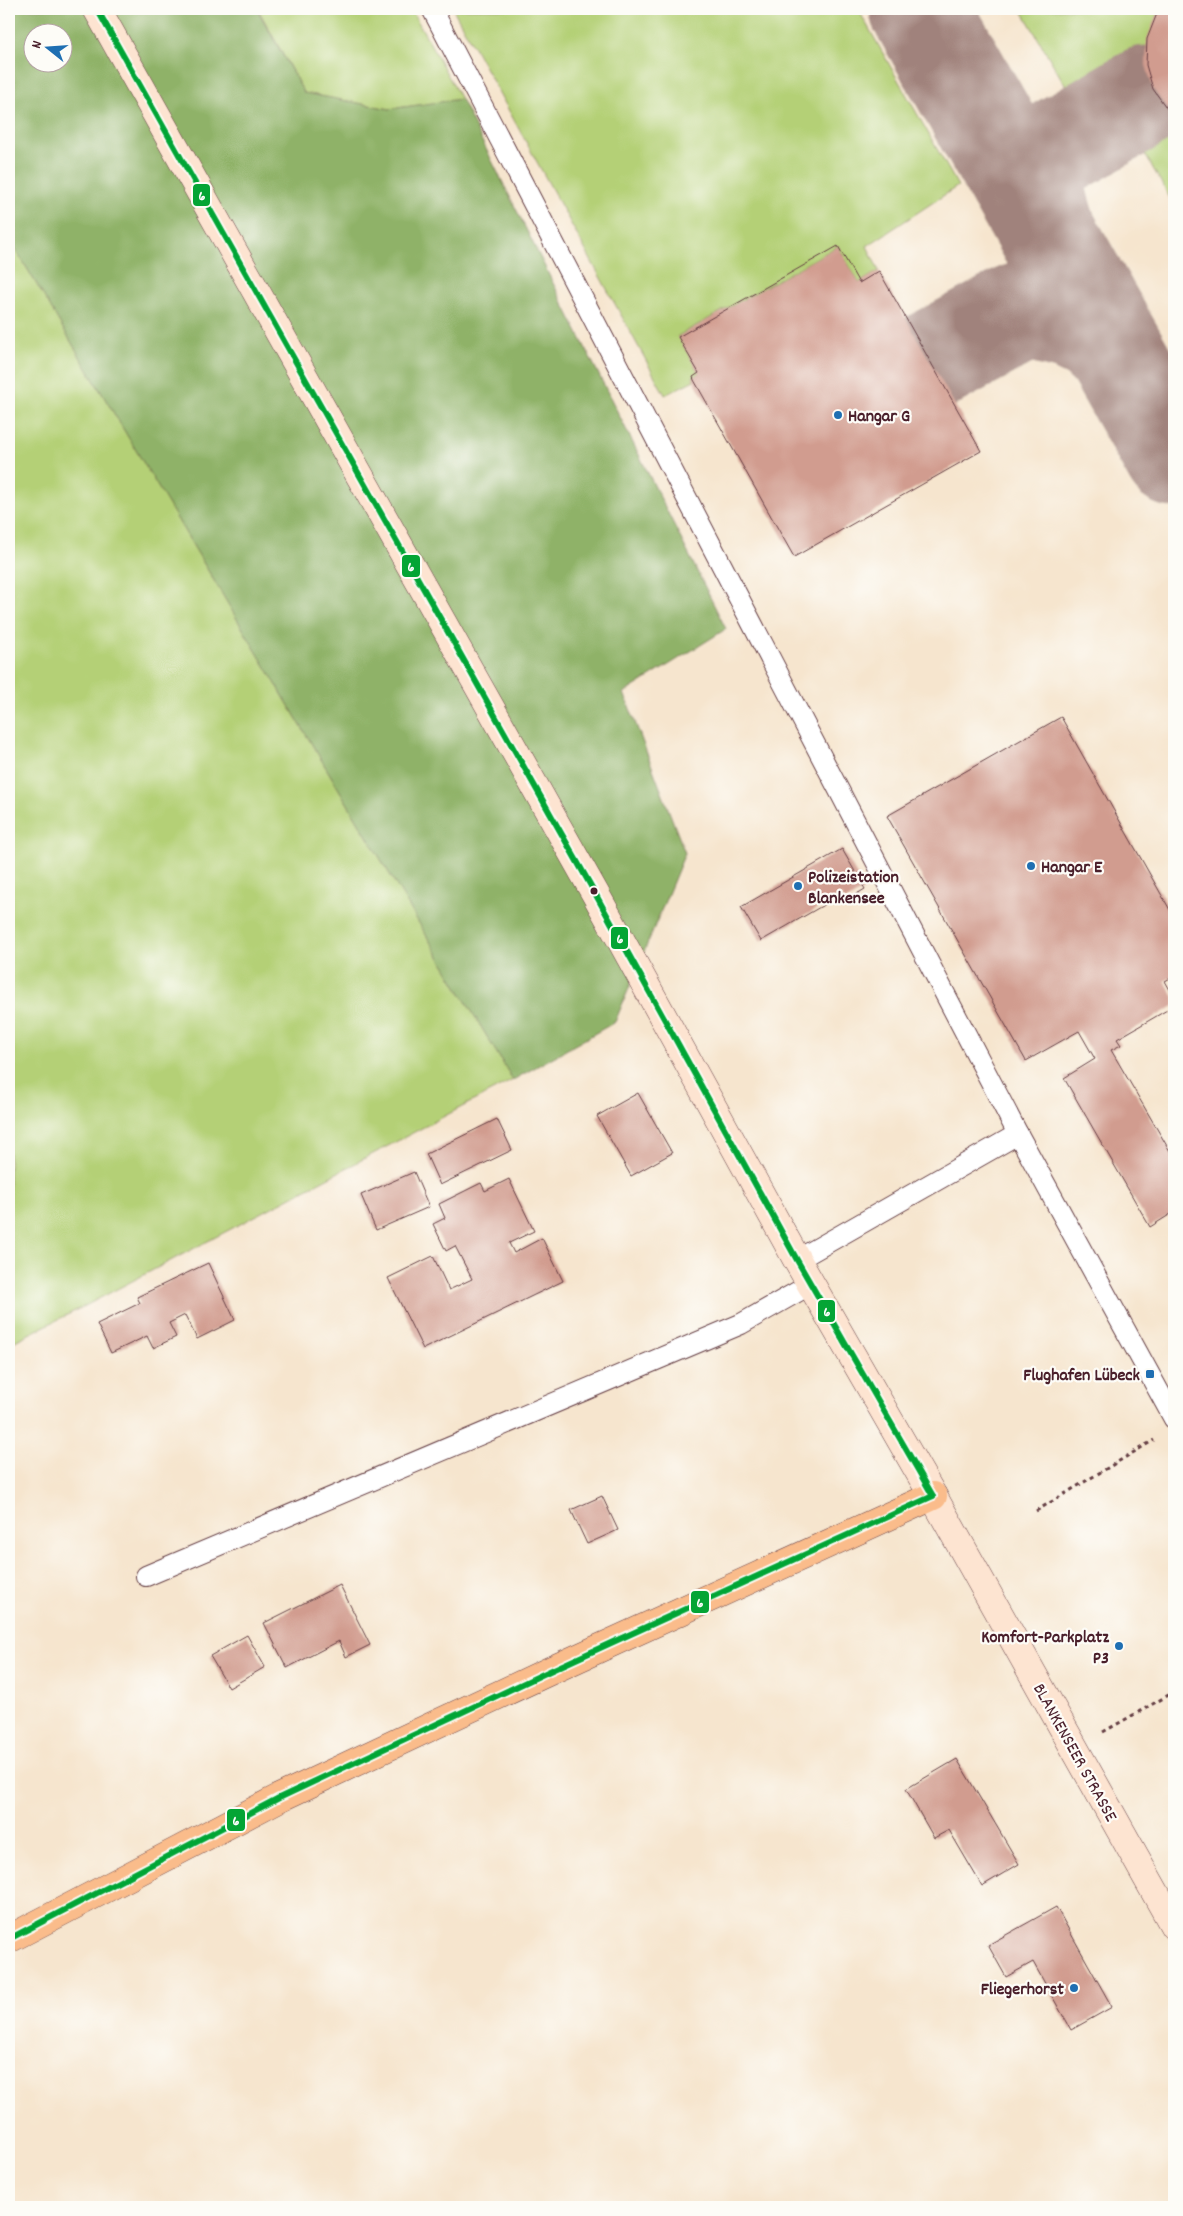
<svg xmlns="http://www.w3.org/2000/svg" width="1183" height="2216" viewBox="0 0 1183 2216" font-family="Dekko,sans-serif">
	<style>
		.green { fill: #b4d076; stroke: #7f7850 }
		.forest { fill: #8fb267; stroke: #6c6849; fill-rule: evenodd }
		.lines { fill: none; stroke-linecap: round; stroke-linejoin: round }
		.taxiway { stroke: #a0827c; stroke-width: 101 }
		.building { fill: #d19c8f }
		.lane-casing { stroke: #643d43; stroke-width: 22 }
		.secondary-casing { stroke: #643d43; stroke-width: 29 }
		.primary-casing { stroke: #643d43; stroke-width: 29 }
		.path { stroke: #643d43; stroke-width: 3; stroke-dasharray: 4 4; stroke-linecap: butt }
		.lane { stroke: #fff; stroke-width: 20 }
		.secondary { stroke: #fde4d1; stroke-width: 28 }
		.primary { stroke: #fabc8b; stroke-width: 28 }
		.bus-1-casing { stroke: #fdfcf7; stroke-width: 10 }
		.bus-1 { stroke: #04a535; stroke-width: 6 }
		.poi-dot { fill: #1f6fb2; stroke: #fdfcf7; stroke-width: 2 }
		.bus-dot { fill: #4a1f2b; stroke: #fdfcf7; stroke-width: 2 }
		.labels { text-anchor: middle; stroke-width: 4.5; stroke-linejoin: round; paint-order: stroke }
		.poi-label { font-size: 18px; font-weight: bold; fill: #4a1f2b; stroke: #fdfcf7; text-anchor: start }
		.street-label { font-size: 18px; fill: #4a1f2b; stroke: #fdfcf7 }
		.line-badge { stroke: #fdfcf7; stroke-width: 2 }
		.badge-label { font-size: 14px; text-anchor: middle; font-weight: bold; fill: #fff }
	</style>
	<rect width="100%" height="100%" fill="#fdfcf7"/>
	<filter id="ink" filterUnits="userSpaceOnUse"><feTurbulence type="fractalNoise" baseFrequency=".02" numOctaves="2"/><feDisplacementMap in="SourceGraphic" scale="10" xChannelSelector="R" yChannelSelector="G"/><feConvolveMatrix kernelMatrix="1 2 1 2 8 2 1 2 1" color-interpolation-filters="sRGB"/></filter>
	<filter id="wash" filterUnits="userSpaceOnUse"><feTurbulence type="fractalNoise" baseFrequency=".0096" numOctaves="4" result="noise"/><feDisplacementMap in="SourceGraphic" scale="20" xChannelSelector="R" yChannelSelector="G"/><feGaussianBlur stdDeviation="1.12" result="paint"/><feColorMatrix in="noise" values="0 0 0 0 0 0 0 0 0 0 0 0 0 0 0 0 0 1.4 0 .05"/><feComposite in="paint" operator="in"/></filter>
	<g filter="url(#wash)">
		<rect width="100%" height="100%" fill="#f6e5ce"/>
		<g class="green">
			<polygon points="258,9 411,9 461,99 390,109 304,93"/>
			<polygon points="453,9 858,9 958,186 867,246 879,271 859,283 838,246 678,336 699,373 693,376 694,380 665,395"/>
			<polygon points="1021,9 1163,9 1156,16 1153,89 1168,109 1174,114 1174,132 1135,61 1072,97"/>
			<polygon points="1174,133 1174,205 1142,149"/>
			<polygon points="9,238 513,1080 85,1306 9,1344"/>
		</g>
		<path class="forest" d="M9 9H257L304 93 390 109 461 99 726 629 624 693 685 853 615 1022 513 1080 9 238ZM32 32H62V62H32Z"/>
		<g class="lines">
			<g class="taxiway">
				<polyline points="920,9 1174,457"/>
				<path d="M1048 235C1039 209 1028 180 1045 155L1146 96"/>
				<polyline points="935,359 1018,314 1035,312 1070,321 1095,333 1113,350"/>
			</g>
		</g>
		<g id="blocks">
			<g class="building">
				<polygon points="1163,9 1174,9 1174,114 1168,110 1153,89 1146,65 1147,39 1156,16"/>
				<polygon points="838,246 859,283 879,271 981,451 794,557 694,380 693,377 699,373 678,337"/>
				<polygon points="1061,717 1174,917 1174,976 1165,981 1174,997 1174,1006 1117,1039 1121,1045 1111,1050 1174,1158 1174,1212 1150,1227 1064,1078 1095,1059 1079,1031 1026,1061 887,816"/>
				<polygon points="842,849 865,889 845,901 841,895 761,941 741,907"/>
				<polygon points="638,1093 672,1153 631,1176 597,1116"/>
				<polygon points="497,1119 512,1150 440,1185 426,1154"/>
				<polygon points="414,1172 429,1207 376,1230 361,1195"/>
				<polygon points="509,1179 534,1231 509,1243 514,1253 542,1238 563,1281 423,1349 388,1278 433,1256 449,1290 472,1279 455,1246 446,1251 433,1224 445,1218 439,1204 481,1183 485,1191"/>
				<polygon points="208,1263 235,1320 197,1339 185,1315 169,1323 176,1337 153,1348 147,1336 111,1353 97,1324 140,1303 137,1297"/>
				<polygon points="602,1496 618,1530 587,1544 571,1510"/>
				<polygon points="340,1585 370,1645 346,1657 339,1641 287,1668 264,1623"/>
				<polygon points="247,1635 265,1667 229,1688 210,1656"/>
				<polygon points="957,1759 1019,1864 982,1886 949,1830 934,1838 906,1789"/>
				<polygon points="1056,1907 1112,2007 1071,2030 1033,1962 1006,1977 988,1945"/>
			</g>
		</g>
	</g>
	<g filter="url(#ink)">
		<use href="#blocks" fill-opacity="0" stroke="#643d43" stroke-width="1"/>
		<g class="lines">
			<g class="lane-casing">
				<g id="lane">
					<polyline points="432,9 1018,1134 1174,1419"/>
					<polyline points="797,1260 1018,1134"/>
					<polyline points="146,1576 741,1324 811,1284"/>
				</g>
			</g>
			<g class="secondary-casing">
				<polyline id="secondary" points="97,9 596,895 797,1260 933,1496 1174,1926"/>
			</g>
			<g class="primary-casing">
				<polyline id="primary" points="9,1939 279,1798 554,1669 933,1496"/>
			</g>
			<g class="path">
				<polyline points="1036,1511 1154,1440"/>
				<polyline points="1103,1732 1174,1692"/>
			</g>
			<use href="#lane" class="lane"/>
			<use href="#secondary" class="secondary"/>
			<use href="#primary" class="primary"/>
			<g class="bus-1-casing">
				<g id="bus-1">
					<polyline points="97,9 596,895 797,1260 933,1496"/>
					<polyline points="9,1939 279,1798 554,1669 933,1496"/>
				</g>
			</g>
			<use href="#bus-1" class="bus-1"/>
		</g>
	</g>
	<g class="poi-dot">
		<circle cx="838" cy="415" r="5"/>
		<circle cx="1031" cy="866" r="5"/>
		<circle cx="798" cy="886" r="5"/>
		<rect x="1145" y="1369" width="10" height="10" rx="2.5"/>
		<circle cx="1119" cy="1646" r="5"/>
		<circle cx="1074" cy="1988" r="5"/>
	</g>
	<circle class="bus-dot" cx="594" cy="891" r="4.5"/>
	<g class="labels">
		<g class="poi-label">
			<text x="848" y="421">Hangar G</text>
			<text x="1041" y="872">Hangar E</text>
			<text x="808" y="882">Polizeistation<tspan x="808" dy="21">Blankensee</tspan></text>
			<text x="1140" y="1380" text-anchor="end">Flughafen Lübeck</text>
			<text x="1109" y="1642" text-anchor="end">Komfort-Parkplatz<tspan x="1109" dy="21">P3</tspan></text>
			<text x="1064" y="1994" text-anchor="end">Fliegerhorst</text>
		</g>
		<g class="street-label">
			<text transform="translate(1076 1752) rotate(61)" y="6">BLANKENSEER STRASSE</text>
		</g>
	</g>
	<g class="line-badge">
		<rect x="192" y="183" width="19" height="24" rx="5" fill="#04a535"/>
		<rect x="401" y="554" width="20" height="24" rx="5" fill="#04a535"/>
		<rect x="610" y="926" width="19" height="24" rx="5" fill="#04a535"/>
		<rect x="817" y="1299" width="19" height="24" rx="5" fill="#04a535"/>
		<rect x="690" y="1590" width="20" height="24" rx="5" fill="#04a535"/>
		<rect x="226" y="1808" width="20" height="24" rx="5" fill="#04a535"/>
	</g>
	<g class="badge-label">
		<text x="202" y="200">6</text>
		<text x="411" y="571">6</text>
		<text x="620" y="943">6</text>
		<text x="827" y="1316">6</text>
		<text x="700" y="1607">6</text>
		<text x="236" y="1825">6</text>
	</g>
	<rect width="1183" height="2216" fill="none" stroke="#fdfcf7" stroke-width="30"/>
	<g transform="translate(48 48) rotate(287)"><circle r="24" fill="#fdfcf7" stroke="#b5a4a5"/>
	<path d="M0-4L9 19L0 12L-9 19Z" fill="#1f6fb2"/>
	<text y="-8" font-size="14" font-weight="bold" text-anchor="middle" fill="#4a1f2b">N</text>
	</g>
</svg>
